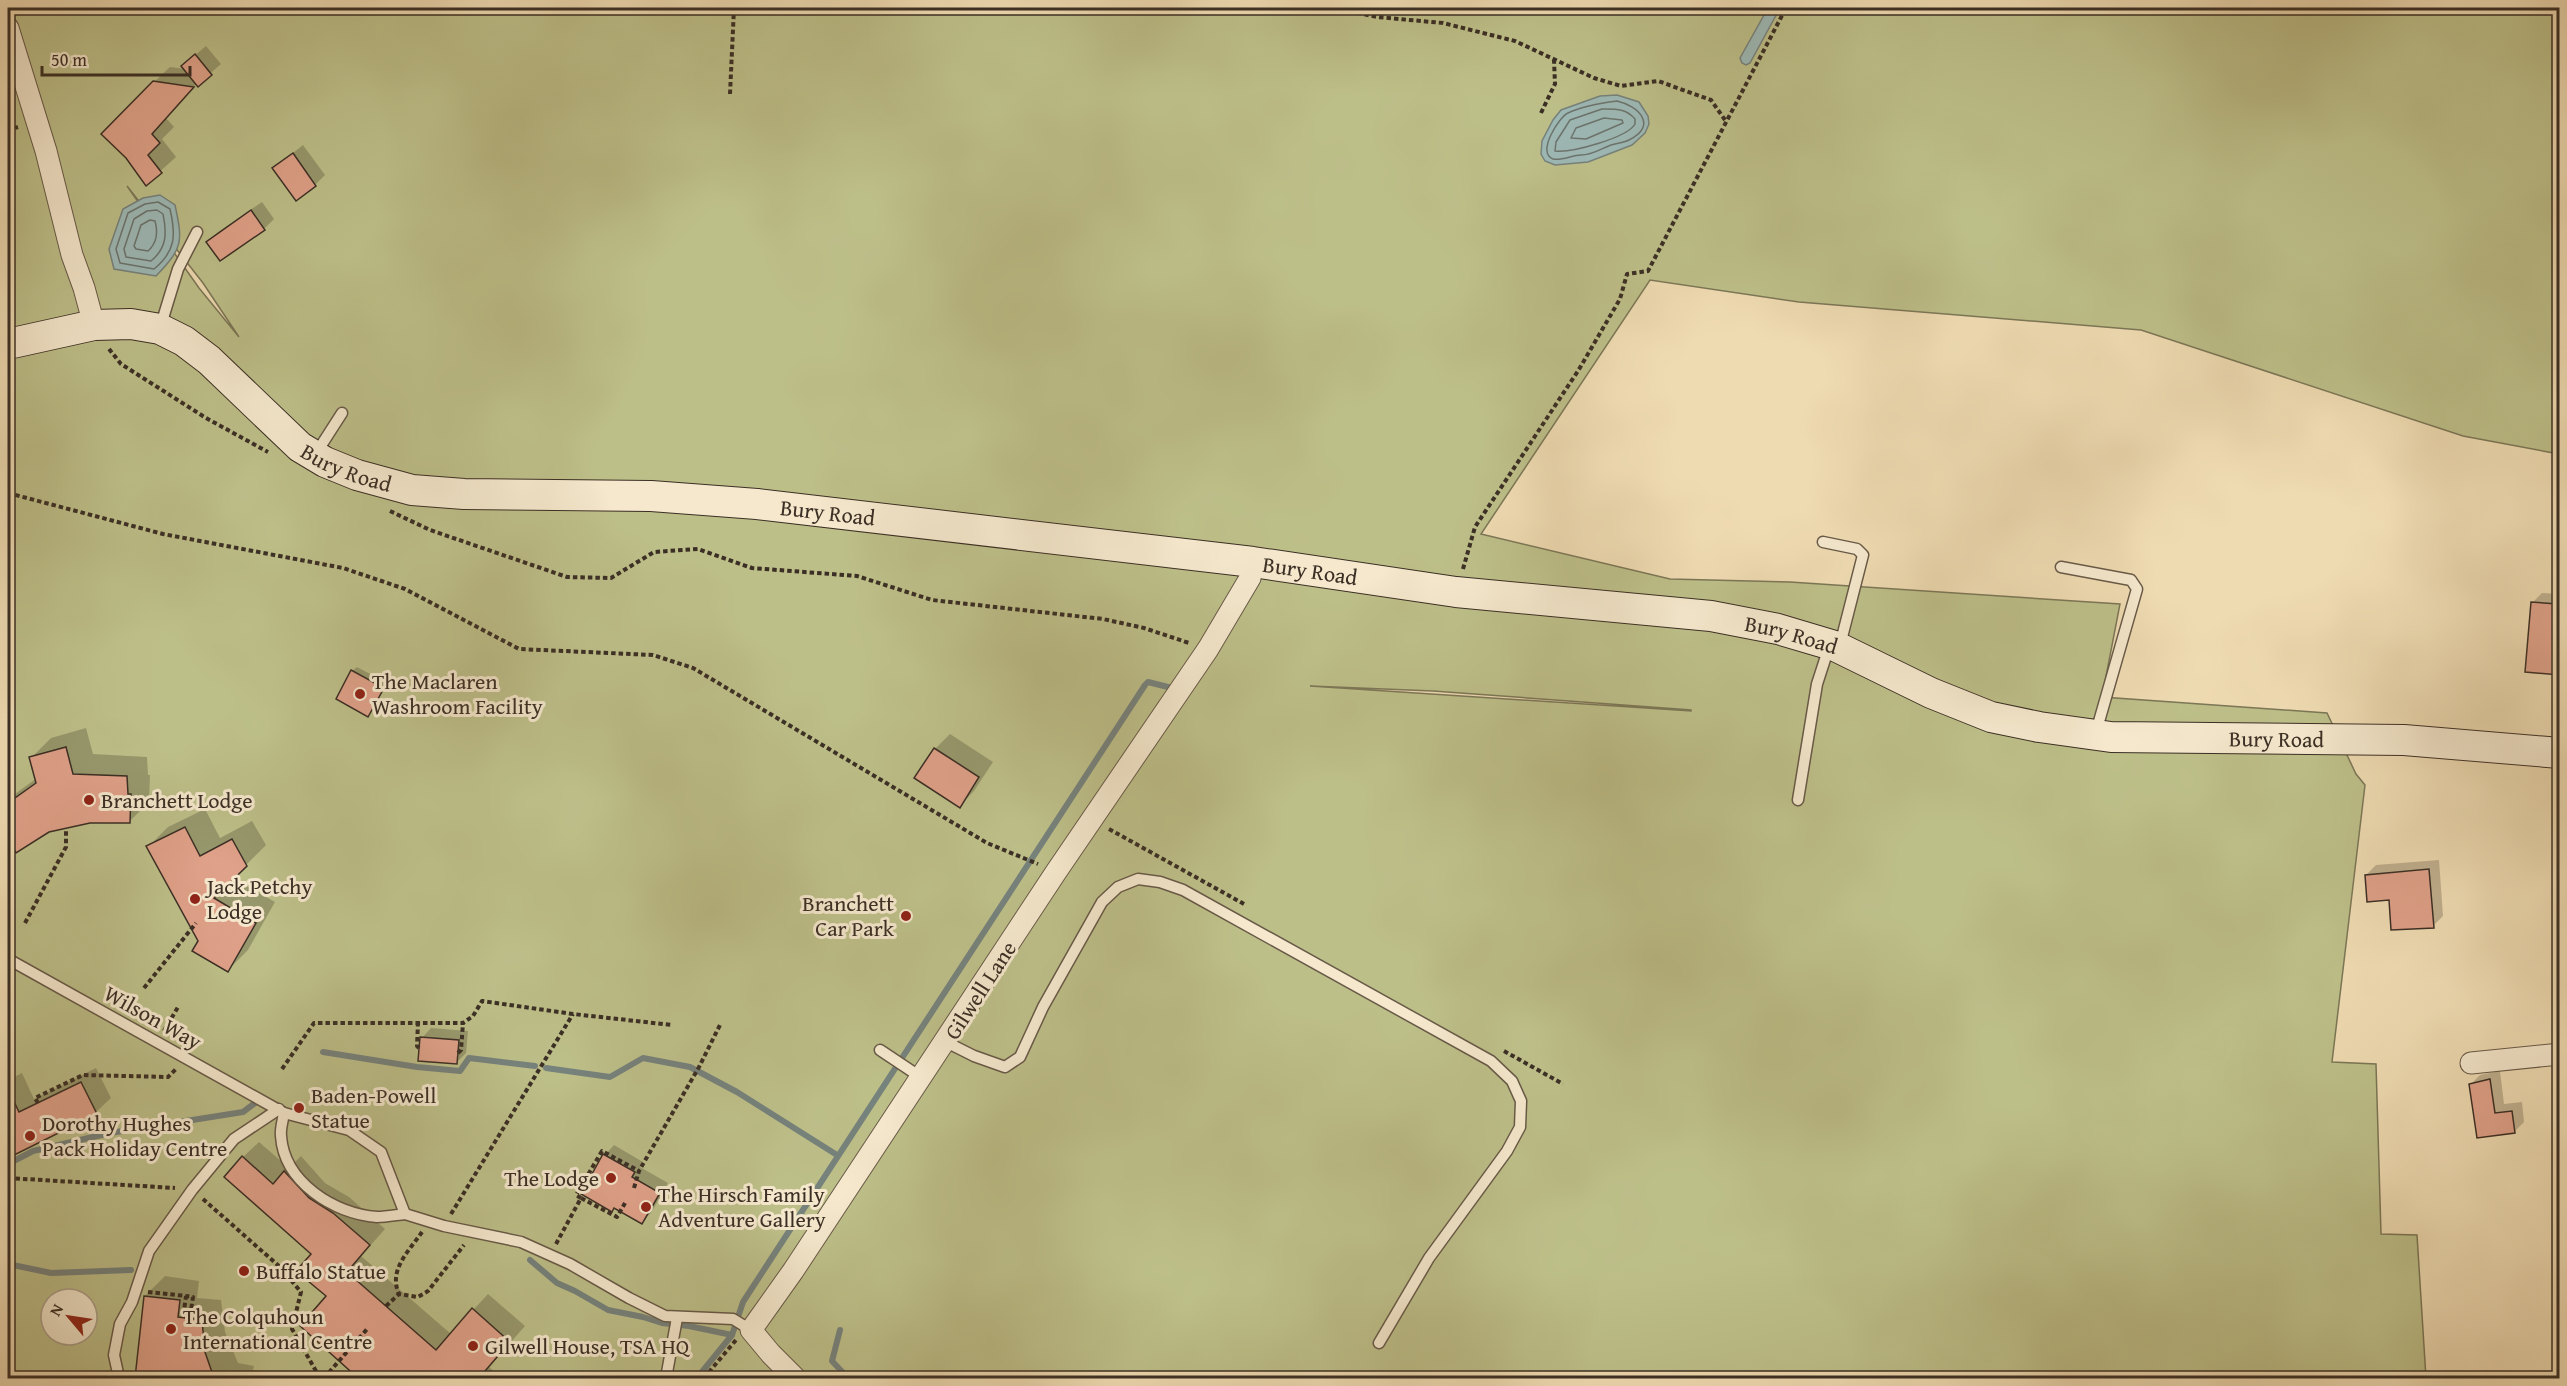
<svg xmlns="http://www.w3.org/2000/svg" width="2567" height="1386" viewBox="0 0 2567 1386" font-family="'Gentium Book Plus',serif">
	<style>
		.green { fill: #bdbf89; stroke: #7c7757; stroke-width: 1.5; fill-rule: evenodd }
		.water { fill: #9db9b6; stroke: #76827c; stroke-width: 1.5 }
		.shadow { fill: #0003 }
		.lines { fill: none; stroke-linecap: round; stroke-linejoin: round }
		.shore { stroke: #6c746e; stroke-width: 1.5 }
		.stream { stroke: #76827c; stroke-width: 6 }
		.building { fill: #dfa189; stroke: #3b2f25; stroke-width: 1.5 }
		.lane-casing { stroke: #685a48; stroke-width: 13 }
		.street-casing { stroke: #685a48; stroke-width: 23 }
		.secondary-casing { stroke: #3b2f25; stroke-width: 32 }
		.path { stroke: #3b2f25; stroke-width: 4; stroke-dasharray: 4.5 3; stroke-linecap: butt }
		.lane { stroke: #f5e8cd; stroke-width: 10 }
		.street { stroke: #f5e8cd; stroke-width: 21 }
		.secondary { stroke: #f5e8cd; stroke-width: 30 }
		.poi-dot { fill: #8f2418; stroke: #f5e8cd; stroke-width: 2 }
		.labels { text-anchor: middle; stroke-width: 6; stroke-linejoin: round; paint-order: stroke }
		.street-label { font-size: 22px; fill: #3b2f25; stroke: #f5e8cd }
		.poi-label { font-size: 22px; fill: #3b2f25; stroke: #f5e8cd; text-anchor: start }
	</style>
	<rect width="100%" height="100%" fill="#efdbb2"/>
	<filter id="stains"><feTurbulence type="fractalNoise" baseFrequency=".00333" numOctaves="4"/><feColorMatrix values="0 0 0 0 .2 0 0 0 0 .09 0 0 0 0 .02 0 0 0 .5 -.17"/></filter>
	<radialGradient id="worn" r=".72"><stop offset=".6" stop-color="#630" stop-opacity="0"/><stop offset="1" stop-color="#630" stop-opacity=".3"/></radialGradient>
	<path class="green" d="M8 8H2559V454L2463 436 2141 330 1799 302 1650 280 1481 534 1670 579 1790 582 2120 604 2102 697 2327 713 2356 774 2365 785 2332 1062 2376 1064 2381 1234 2417 1235 2426 1378H8ZM127 186 203 283 239 337 199 288ZM1310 686 1433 691 1691 710V711ZM51 1299H87V1335H51Z"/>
	<g class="water">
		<polygon points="1768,8 1780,8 1750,63 1746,65 1742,63 1740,58"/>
		<polygon points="1617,95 1639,102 1648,116 1649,124 1645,133 1632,145 1588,162 1555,165 1545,161 1541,154 1542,141 1553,120 1561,110 1600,96"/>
		<path d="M160 195 175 205C183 242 183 248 156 276L114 269 109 249 123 209 143 198Z"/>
	</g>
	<g class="shadow">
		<polygon points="206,46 221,64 198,84 197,83 166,118 174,127 162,139 176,157 146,184 105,129 170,67 185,69 193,57"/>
		<polygon points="303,145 325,175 315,185 274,168"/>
		<polygon points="262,202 274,219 264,229 220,259 208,242 218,232"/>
		<polygon points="2542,593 2560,594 2560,674 2527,671 2533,602"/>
		<polygon points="357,667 387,683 368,715 352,671"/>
		<polygon points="86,728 93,754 147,757 148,775 150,775 149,802 129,822 90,821 48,831 9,850 8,799 37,778 31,758 51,738"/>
		<polygon points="950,734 993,762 974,791 960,806 935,749"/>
		<polygon points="205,809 220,838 252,821 266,845 233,878 275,902 248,950 228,970 199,941 148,847 168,827"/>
		<polygon points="2439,860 2443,916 2433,926 2391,898 2366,875 2376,865"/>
		<polygon points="431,1028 468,1031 466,1053 456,1063 422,1038"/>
		<polygon points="96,1068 111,1098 96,1112 8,1156 8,1080 22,1073 34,1099"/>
		<polygon points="2500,1071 2504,1104 2522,1102 2524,1122 2514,1132 2478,1137 2470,1085 2480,1075"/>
		<polygon points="259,1142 289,1168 301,1156 325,1183 349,1197 385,1229 361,1256 451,1334 488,1294 525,1326 489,1367 502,1378 361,1378 302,1326 328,1296 313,1253 243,1157"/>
		<polygon points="614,1145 643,1162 640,1167 668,1183 651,1213 641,1222 605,1155"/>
		<polygon points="165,1276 199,1281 197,1298 221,1300 225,1332 238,1363 254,1366 253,1370 282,1374 282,1378 136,1378 145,1296"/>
	</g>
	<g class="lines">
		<g class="shore">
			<path d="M1617 101C1639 106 1658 126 1629 140 1623 143 1617 143 1611 145 1600 149 1593 155 1581 155 1572 155 1562 161 1553 159 1536 153 1559 117 1568 113 1583 106 1601 103 1617 101Z"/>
			<path d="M1602 109C1615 109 1626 108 1635 119V124C1627 138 1571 153 1555 151L1556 142 1570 120Z"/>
			<polygon points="1604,118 1622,120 1623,123 1586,139 1571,138 1576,128"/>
			<path d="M158 202 170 209C176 235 176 251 154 269L120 263 116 249 128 213 145 204Z"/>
			<path d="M157 210 163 214C167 233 167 248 151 261L126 257 124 249 134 219 147 211Z"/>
			<path d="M150 220 155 221C158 232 157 243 148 251L136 249 134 246 141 225Z"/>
		</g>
		<g class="stream">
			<polyline points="323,1052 417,1067 460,1071 469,1058 535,1066"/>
			<polyline points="546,1068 610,1077 643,1058 690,1067 737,1092 837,1155"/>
			<polyline points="8,1164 33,1151 110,1133 243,1112 255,1103"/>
			<polyline points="8,1197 8,1192"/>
			<polyline points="530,1260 557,1283 575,1291 608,1310 643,1317 662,1323 689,1326 732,1335"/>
			<polyline points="8,1264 51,1273 131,1270"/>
			<polyline points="840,1330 832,1361 848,1378"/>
			<polyline points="697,1378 732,1335 743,1302 1145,685 1148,682 1176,689"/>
		</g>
	</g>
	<g class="building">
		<polygon points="195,54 212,75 198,87 181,66"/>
		<polygon points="153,81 194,87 152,134 160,143 148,155 162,173 146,186 126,158 101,134"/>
		<polygon points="293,153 316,186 296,201 272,168"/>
		<polygon points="251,210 265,230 220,261 206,242"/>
		<polygon points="2531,602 2558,604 2559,675 2525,672"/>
		<polygon points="351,670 384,688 368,717 336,699"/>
		<polygon points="66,747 73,774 127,776 128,794 131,794 130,823 90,823 49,832 16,853 14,849 8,853 8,803 36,783 29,757"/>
		<polygon points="934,748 979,777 960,808 914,778"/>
		<polygon points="185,827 200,856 232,839 247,866 214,898 256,923 228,972 192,951 198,941 146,846"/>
		<polygon points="2429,869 2434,928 2391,930 2389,900 2367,902 2365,875"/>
		<polygon points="420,1037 459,1040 457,1064 418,1061"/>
		<polygon points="2490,1079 2495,1113 2512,1111 2515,1133 2477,1138 2469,1084"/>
		<polygon points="81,1082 97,1114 8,1158 8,1089 19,1112"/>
		<polygon points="603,1154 635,1172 632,1177 660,1193 642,1224 614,1208 612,1212 581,1194"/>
		<polygon points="242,1156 273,1184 284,1171 309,1198 333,1213 370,1245 347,1272 436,1350 472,1308 510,1342 479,1378 358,1378 300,1326 326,1296 296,1271 311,1254 224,1177"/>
		<polygon points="144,1296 180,1300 178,1317 202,1320 205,1352 214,1378 135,1378"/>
	</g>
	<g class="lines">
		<g class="lane-casing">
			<g id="lane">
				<polyline points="160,328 178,269 197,232"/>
				<polyline points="315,455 342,413"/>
				<polyline points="1823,542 1857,549 1863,555 1840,645"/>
				<polyline points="2061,567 2131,580 2137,589 2096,732"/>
				<polyline points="1798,800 1817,684 1829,647"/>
				<polyline points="8,959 284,1113 349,1130 381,1152 405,1214 444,1226 521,1242 570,1264 629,1298 665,1316 733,1319 751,1330"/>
				<polyline points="946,1042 974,1056 1005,1067 1020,1057 1043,1007 1102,902 1118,887 1138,879 1160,882 1183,890 1491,1061 1512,1081 1521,1101 1520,1127 1507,1151 1429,1258 1379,1343"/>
				<polyline points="880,1050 922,1078"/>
				<path d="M284 1113C283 1120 280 1129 281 1136 284 1182 334 1214 377 1217 386 1217 396 1215 405 1214"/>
				<polyline points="119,1378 114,1355 120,1324 132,1302 149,1251 192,1190 234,1139 279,1109"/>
				<polyline points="666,1378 677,1318"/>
			</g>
		</g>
		<g class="street-casing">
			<g id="street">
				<polyline points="8,28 46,151 72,255 84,288 94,325"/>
				<polyline points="2471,1063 2560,1054"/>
				<polyline points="795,1378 771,1354 751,1330 793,1271 1056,872 1208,649 1250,578 1253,562"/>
			</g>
		</g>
		<g class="secondary-casing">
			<g id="secondary">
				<path id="s1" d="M8 344 94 325 131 324 160 329 184 341 209 360 300 447 325 462 357 475 412 490 464 494 651 496 757 504 1253 562 1456 592 1711 616 1778 629 1835 646 1931 693 1991 717 2039 727 2111 737 2404 740 2560 753"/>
			</g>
		</g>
		<g class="path">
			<polyline points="1335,8 1377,17 1443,23 1515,41 1594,78 1621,86 1658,81 1711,100 1725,120"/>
			<polyline points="730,94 734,8"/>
			<polyline points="1541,113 1555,84 1554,60"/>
			<polyline points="8,130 18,127"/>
			<polyline points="109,349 121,364 206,418 268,452"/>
			<polyline points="8,493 163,534 343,568 405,589 519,649 653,655 693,668 987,843 1038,864"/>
			<polyline points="390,511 430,530 567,577 611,578 654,552 698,549 752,568 857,576 932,600 1103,619 1144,628 1189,643"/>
			<polyline points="1463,569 1475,527 1578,371 1620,299 1627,274 1648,271 1786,8"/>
			<polyline points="1109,829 1244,904"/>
			<polyline points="25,923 66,847 66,829"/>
			<polyline points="144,988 196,923"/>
			<polyline points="418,1022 417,1046 419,1048"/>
			<polyline points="164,1031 178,1007"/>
			<polyline points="1504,1051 1563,1084"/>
			<polyline points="458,1053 461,1050 463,1023"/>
			<polyline points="282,1069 314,1023 463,1023 473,1016 482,1001 573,1014 672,1025"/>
			<polyline points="38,1103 35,1098 83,1075 168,1077 177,1068"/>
			<polyline points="8,1178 175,1188"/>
			<polyline points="634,1188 639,1171 699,1067 721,1023"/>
			<polyline points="581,1198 576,1195 602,1151 639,1171"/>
			<polyline points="203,1199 280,1267 301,1292 292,1329 320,1378"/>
			<polyline points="451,1214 573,1014"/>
			<path d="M422 1232C409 1251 388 1270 399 1294L418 1297 428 1291 464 1245"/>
			<polyline points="556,1244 581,1198 617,1217 625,1203"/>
			<polyline points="148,1292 186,1296 183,1318"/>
			<polyline points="386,1306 399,1294"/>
			<polyline points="184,1316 190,1317 193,1297 186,1296"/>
			<polyline points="324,1378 368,1328"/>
			<polyline points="704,1378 736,1340"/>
		</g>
		<use href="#lane" class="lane"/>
		<use href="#street" class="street"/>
		<use href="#secondary" class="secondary"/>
	</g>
	<g class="poi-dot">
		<circle cx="360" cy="694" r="6"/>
		<circle cx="89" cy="800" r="6"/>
		<circle cx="195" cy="899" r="6"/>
		<circle cx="906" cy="916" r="6"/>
		<circle cx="299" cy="1108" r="6"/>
		<circle cx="30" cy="1136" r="6"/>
		<circle cx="611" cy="1178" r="6"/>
		<circle cx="646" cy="1207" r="6"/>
		<circle cx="244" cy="1271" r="6"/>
		<circle cx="171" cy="1329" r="6"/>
		<circle cx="473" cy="1346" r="6"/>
	</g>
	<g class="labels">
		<g class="street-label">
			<text dy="8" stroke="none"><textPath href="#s1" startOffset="390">Bury Road</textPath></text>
			<text dy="8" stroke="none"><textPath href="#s1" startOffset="876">Bury Road</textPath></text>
			<text dy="8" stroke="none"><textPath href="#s1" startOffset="1362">Bury Road</textPath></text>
			<text dy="8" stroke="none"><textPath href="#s1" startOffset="1848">Bury Road</textPath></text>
			<text dy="8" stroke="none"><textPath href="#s1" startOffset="2352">Bury Road</textPath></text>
			<text transform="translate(980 990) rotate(-57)" y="8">Gilwell Lane</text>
			<text transform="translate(153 1017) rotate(29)" y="8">Wilson Way</text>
		</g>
		<g class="poi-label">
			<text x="372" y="689">The Maclaren<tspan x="372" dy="25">Washroom Facility</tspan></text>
			<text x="101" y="808">Branchett Lodge</text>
			<text x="207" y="894">Jack Petchy<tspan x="207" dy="25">Lodge</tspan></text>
			<text x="894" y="911" text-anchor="end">Branchett<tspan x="894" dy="25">Car Park</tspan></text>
			<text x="311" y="1103">Baden-Powell<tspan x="311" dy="25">Statue</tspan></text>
			<text x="42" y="1131">Dorothy Hughes<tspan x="42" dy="25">Pack Holiday Centre</tspan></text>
			<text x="599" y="1186" text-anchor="end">The Lodge</text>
			<text x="658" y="1202">The Hirsch Family<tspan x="658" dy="25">Adventure Gallery</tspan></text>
			<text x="256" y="1279">Buffalo Statue</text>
			<text x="183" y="1324">The Colquhoun<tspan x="183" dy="25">International Centre</tspan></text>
			<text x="485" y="1354">Gilwell House, TSA HQ</text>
		</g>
	</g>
	<rect width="2567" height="1386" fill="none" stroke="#efdbb2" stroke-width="30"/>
	<rect x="9" y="9" width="2549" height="1368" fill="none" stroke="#3b2f25" stroke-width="3"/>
	<rect x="15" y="15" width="2537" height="1356" fill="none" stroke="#3b2f25" stroke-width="1.5"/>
	<g transform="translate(69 1317) rotate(299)"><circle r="28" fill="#f5e8cd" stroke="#ab9e8a" stroke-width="1.5"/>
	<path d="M0-4.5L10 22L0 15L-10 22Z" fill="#8f2418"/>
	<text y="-9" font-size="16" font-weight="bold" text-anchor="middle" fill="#3b2f25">N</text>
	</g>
	<path d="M42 66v9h148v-9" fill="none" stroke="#3b2f25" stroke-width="3"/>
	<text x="51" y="66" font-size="18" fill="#3b2f25" stroke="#f5e8cd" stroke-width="4.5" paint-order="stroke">50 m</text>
	<rect width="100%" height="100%" filter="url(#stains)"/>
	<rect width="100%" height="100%" fill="url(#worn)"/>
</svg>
